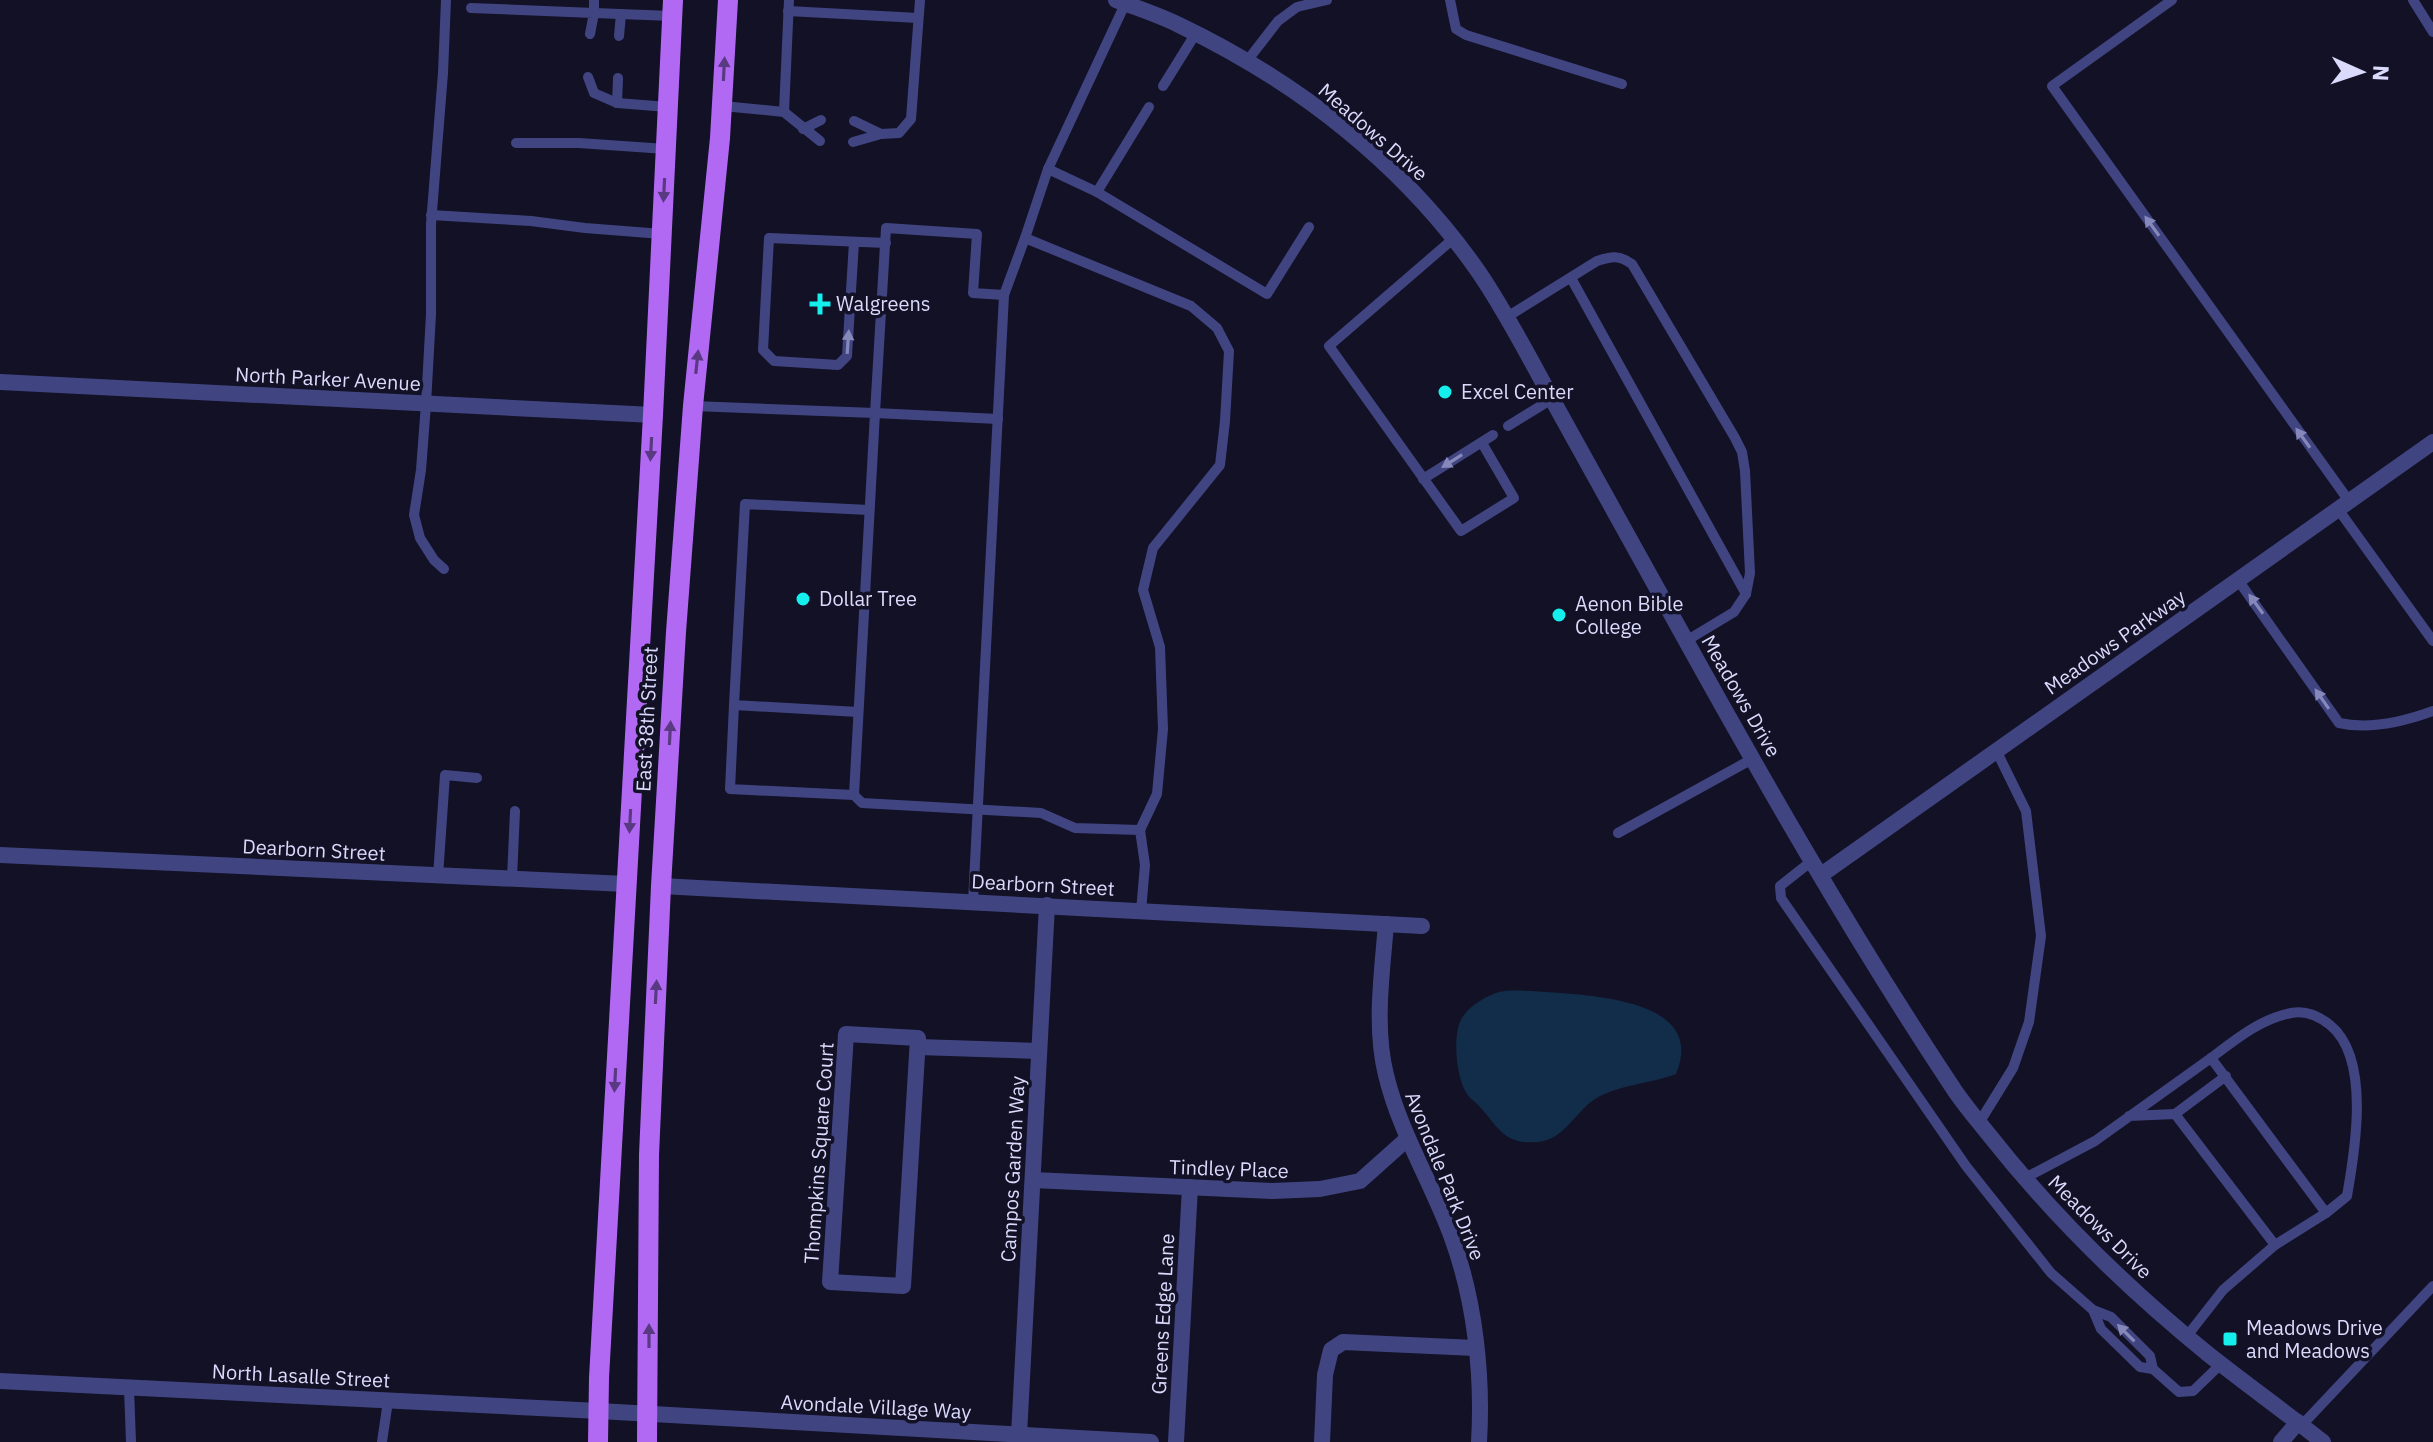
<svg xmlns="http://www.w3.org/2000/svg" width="2433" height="1442" viewBox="0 0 2433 1442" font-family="'IBM Plex Sans',sans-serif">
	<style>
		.water { fill: #122d49 }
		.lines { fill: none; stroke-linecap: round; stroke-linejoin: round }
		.service { stroke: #404582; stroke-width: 10 }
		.minor { stroke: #404582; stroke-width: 16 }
		.tertiary { stroke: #404582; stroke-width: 16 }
		.primary { stroke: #b169f4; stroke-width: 20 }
		.oneway { fill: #5a3983 }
		.oneway2 { fill: #8588b9 }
		.poi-dot { fill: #14eeec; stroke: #131126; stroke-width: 3 }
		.labels { text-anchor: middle; stroke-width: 7; stroke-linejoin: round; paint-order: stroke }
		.street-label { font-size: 20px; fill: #dadafc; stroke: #131126 }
		.poi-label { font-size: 20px; fill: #dadafc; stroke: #131126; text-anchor: start }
	</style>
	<rect width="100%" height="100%" fill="#131126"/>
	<path class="water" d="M1532 991C1579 995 1709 995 1676 1074 1650 1084 1620 1084 1595 1099 1576 1111 1564 1140 1538 1142 1504 1145 1499 1128 1480 1107 1476 1102 1470 1099 1467 1094 1456 1079 1452 1033 1462 1018 1469 1006 1483 998 1496 993 1507 989 1521 991 1532 991Z"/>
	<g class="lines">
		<g class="service">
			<polyline points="594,0 594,13 672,16"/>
			<polyline points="1127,0 1048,169 1025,238 1191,306 1217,328 1229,351 1225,421 1220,465 1153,548 1143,590 1160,647 1163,729 1157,794 1140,830"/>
			<polyline points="1450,0 1456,29 1466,35 1622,84"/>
			<polyline points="2172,0 2052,86 2349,501"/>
			<polyline points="2413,0 2433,32"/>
			<polyline points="471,8 594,13 590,34"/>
			<polyline points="788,11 918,18"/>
			<polyline points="619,36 621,14"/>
			<polyline points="1247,61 1278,21 1297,7 1327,0"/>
			<polyline points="588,77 594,93 617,103 668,107"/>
			<polyline points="1163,86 1196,33"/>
			<polyline points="617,103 618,78"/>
			<polyline points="723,106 784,112 820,141"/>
			<polyline points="784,112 789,0"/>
			<polyline points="854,121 881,134"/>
			<polyline points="803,129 821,120"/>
			<polyline points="853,142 881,134 899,133 911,119 920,0"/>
			<polyline points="516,143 579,143 666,149"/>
			<polyline points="1048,169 1097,192 1267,294 1309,227"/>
			<polyline points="1097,192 1149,107"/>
			<polyline points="431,215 531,221 585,228 662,234"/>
			<polyline points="1453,239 1329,346 1461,531 1514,498 1482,443"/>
			<polyline points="854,242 847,356 838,365 774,361 763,350 769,238 886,243"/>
			<polyline points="1571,278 1746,594"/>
			<path d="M1507 317 1597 261C1612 256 1619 255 1632 264L1735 438 1742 452 1745 471 1750 573 1746 594 1734 612 1686 641"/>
			<polyline points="693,406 875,413 854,795 862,803 1041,813 1075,828 1140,830 1145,865 1141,911"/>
			<polyline points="998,419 875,413 886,228 977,234 973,293 1004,295"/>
			<polyline points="1508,426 1552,399"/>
			<polyline points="1423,479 1493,435"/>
			<polyline points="2338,509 2433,641"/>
			<polyline points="444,569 434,560 420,538 414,515 421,470 426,404 431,314 431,224 443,73 446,0"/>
			<path d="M2238 580 2339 723C2370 730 2403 722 2433 711"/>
			<polyline points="734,705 730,789 854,795"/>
			<polyline points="858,712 734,705 745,504 869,510"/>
			<polyline points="1618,833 1754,758"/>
			<polyline points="1813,860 1780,886 1781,898 1966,1166 2051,1273 2093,1310 2111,1317 2150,1356 2153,1369 2140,1367 2101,1329 2093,1310"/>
			<polyline points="438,876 445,775 477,778"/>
			<polyline points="512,878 515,811"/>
			<polyline points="973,902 1004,295 1025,238"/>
			<path d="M2211 1058C2235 1040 2260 1019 2291 1013 2305 1010 2319 1016 2330 1025 2371 1058 2355 1151 2347 1196L2326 1213"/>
			<polyline points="2175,1114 2226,1076"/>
			<polyline points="1979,1123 2013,1068 2029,1022 2041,936 2026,811 1996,750"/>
			<polyline points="2025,1178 2095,1141 2211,1058 2326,1213 2275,1245 2175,1114 2129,1116"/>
			<polyline points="2187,1336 2223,1290 2275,1245"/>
			<polyline points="2153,1369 2179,1392 2193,1391 2221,1364"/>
			<polyline points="129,1388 131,1442"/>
			<polyline points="2302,1425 2433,1286"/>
			<polyline points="382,1442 388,1401"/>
		</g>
		<g class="minor">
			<polyline points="0,382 653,415"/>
			<polyline points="0,855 626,884"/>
			<polyline points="1821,875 2433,442"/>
			<polyline points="661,886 1422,926"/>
			<path d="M1386 924C1382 974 1374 1027 1386 1075 1400 1133 1432 1183 1452 1238 1475 1301 1483 1375 1479 1442"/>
			<polygon points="846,1034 918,1038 903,1286 830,1282"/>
			<polyline points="918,1047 1039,1051"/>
			<polyline points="1033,1180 1272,1191 1320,1189 1360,1181 1407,1139"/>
			<polyline points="0,1381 599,1411 1151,1442"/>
			<polyline points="1019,1435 1047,905"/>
			<polyline points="1176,1442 1190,1187"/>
			<polyline points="1322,1442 1325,1375 1331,1350 1343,1342 1475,1348"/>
			<polyline points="2281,1442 2298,1422"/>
		</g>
		<path class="tertiary" d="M1116 0C1137 8 1159 15 1179 25 1298 82 1405 165 1480 274 1509 317 1532 363 1557 408 1594 475 1632 543 1669 610 1759 773 1852 936 1955 1091 1966 1107 1978 1121 1990 1136 2054 1217 2128 1289 2208 1354 2246 1384 2285 1412 2323 1442"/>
		<g class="primary">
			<polyline points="598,1442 599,1378 653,415 673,0"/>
			<polyline points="647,1442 649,1155 661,886 676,632 693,406 720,138 728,0"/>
		</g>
	</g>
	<defs><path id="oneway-solid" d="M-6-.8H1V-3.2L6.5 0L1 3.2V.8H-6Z" transform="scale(2)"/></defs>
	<g class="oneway">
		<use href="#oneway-solid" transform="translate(724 69) rotate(-87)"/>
		<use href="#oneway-solid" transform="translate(664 190) rotate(93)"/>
		<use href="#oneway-solid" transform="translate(697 362) rotate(-84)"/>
		<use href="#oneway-solid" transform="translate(651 449) rotate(93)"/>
		<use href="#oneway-solid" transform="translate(670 733) rotate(-87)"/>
		<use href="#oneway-solid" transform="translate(630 821) rotate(93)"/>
		<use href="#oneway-solid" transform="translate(656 992) rotate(-87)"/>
		<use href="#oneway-solid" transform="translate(615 1080) rotate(93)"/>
		<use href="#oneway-solid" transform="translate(649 1336) rotate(-90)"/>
	</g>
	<g class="oneway2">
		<use href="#oneway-solid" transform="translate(2152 226) rotate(-126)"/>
		<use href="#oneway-solid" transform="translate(848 342) rotate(-86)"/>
		<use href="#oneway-solid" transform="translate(2303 438) rotate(-126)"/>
		<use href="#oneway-solid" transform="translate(1452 461) rotate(148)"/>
		<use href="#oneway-solid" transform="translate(2256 604) rotate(-126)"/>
		<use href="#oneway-solid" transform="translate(2322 699) rotate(-125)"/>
		<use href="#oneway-solid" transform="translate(2126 1333) rotate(-135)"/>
	</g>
	<g class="poi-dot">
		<path d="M816 292h8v8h8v8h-8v8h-8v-8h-8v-8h8z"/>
		<circle cx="1445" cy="392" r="8"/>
		<circle cx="803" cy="599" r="8"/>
		<circle cx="1559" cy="615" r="8"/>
		<rect x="2222" y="1331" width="16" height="16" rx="4"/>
	</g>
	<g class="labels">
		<g class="street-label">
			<text transform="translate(1373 132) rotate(41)" y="7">Meadows Drive</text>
			<text transform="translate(328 379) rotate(3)" y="7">North Parker Avenue</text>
			<text transform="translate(2115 642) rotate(-35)" y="7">Meadows Parkway</text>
			<text transform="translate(1741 696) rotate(60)" y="7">Meadows Drive</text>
			<text transform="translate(647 719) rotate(-87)" y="7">East 38th Street</text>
			<text transform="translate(314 850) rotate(3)" y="7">Dearborn Street</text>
			<text transform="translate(1043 885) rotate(3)" y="7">Dearborn Street</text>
			<text transform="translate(819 1153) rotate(-86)" y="7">Thompkins Square Court</text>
			<text transform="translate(1013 1169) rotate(-87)" y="7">Campos Garden Way</text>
			<text transform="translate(1229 1169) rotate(2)" y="7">Tindley Place</text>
			<text transform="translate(1445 1176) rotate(68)" y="7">Avondale Park Drive</text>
			<text transform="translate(2100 1227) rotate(45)" y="7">Meadows Drive</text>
			<text transform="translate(1163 1314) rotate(-87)" y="7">Greens Edge Lane</text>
			<text transform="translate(301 1376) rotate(3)" y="7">North Lasalle Street</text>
			<text transform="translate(876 1407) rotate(3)" y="7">Avondale Village Way</text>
		</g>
		<g class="poi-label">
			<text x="836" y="311">Walgreens</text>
			<text x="1461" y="399">Excel Center</text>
			<text x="819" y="606">Dollar Tree</text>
			<text x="1575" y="611">Aenon Bible<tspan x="1575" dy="23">College</tspan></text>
			<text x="2246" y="1335">Meadows Drive<tspan x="2246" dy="23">and Meadows</tspan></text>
		</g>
	</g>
	<g transform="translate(2361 72) rotate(93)" stroke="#131126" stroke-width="6" paint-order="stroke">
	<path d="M0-6L14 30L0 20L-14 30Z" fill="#dadafc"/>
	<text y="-12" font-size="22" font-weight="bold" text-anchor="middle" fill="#dadafc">N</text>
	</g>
</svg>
